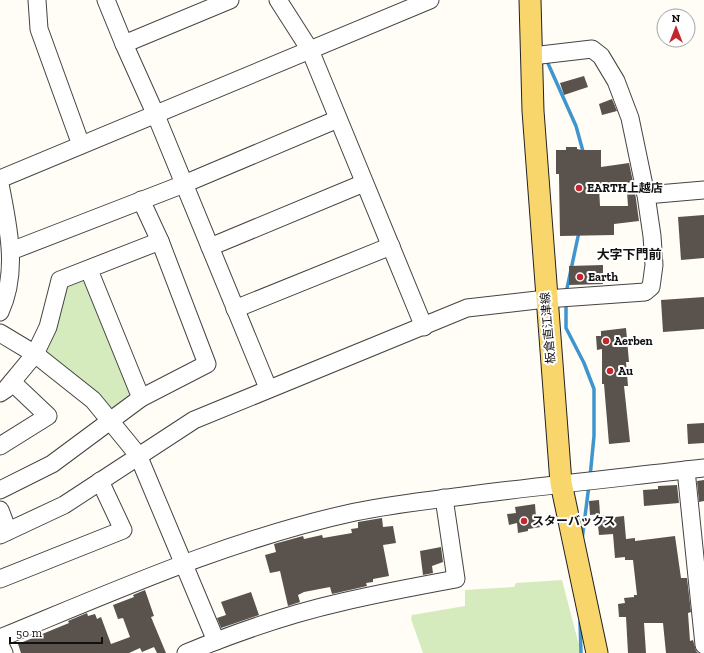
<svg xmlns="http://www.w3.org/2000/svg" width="704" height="653" viewBox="0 0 704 653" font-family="'Zilla Slab','Noto Sans JP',serif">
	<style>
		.green { fill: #d5ebbd }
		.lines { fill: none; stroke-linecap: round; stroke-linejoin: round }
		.stream { stroke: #3f96cf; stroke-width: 3.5 }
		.building { fill: #5a524d }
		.minor-casing { stroke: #444; stroke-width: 19 }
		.major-casing { stroke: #222; stroke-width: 23 }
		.minor { stroke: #fff; stroke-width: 17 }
		.major { stroke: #f9d66b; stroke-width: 21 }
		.poi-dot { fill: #c4262e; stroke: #fff; stroke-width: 1.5 }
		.labels { text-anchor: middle; stroke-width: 4; stroke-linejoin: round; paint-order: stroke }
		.poi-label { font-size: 12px; font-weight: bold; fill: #111; stroke: #fff; text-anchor: start }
		.street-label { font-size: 12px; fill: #111; stroke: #fff }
		.neighbourhood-label { font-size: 13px; font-weight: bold; fill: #111; stroke: #fff }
	</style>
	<rect width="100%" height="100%" fill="#fffdf5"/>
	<g class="green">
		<path d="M84 279 131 392 115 412 44 352C56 332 63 312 65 288Z"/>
		<polygon points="562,580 581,653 423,653 411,619 412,615 465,606 465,590 514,587 516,583"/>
	</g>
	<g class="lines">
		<g class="stream">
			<polyline points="546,59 576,126 584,155"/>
			<polyline points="566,293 579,232"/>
			<polyline points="566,303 566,328 584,363 594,389 594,436 590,477"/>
			<polyline points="582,540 589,485"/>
			<polyline points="580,622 581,653"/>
		</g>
	</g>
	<g class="building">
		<polygon points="584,76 588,87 564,95 560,83"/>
		<polygon points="612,99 617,111 602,115 599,104"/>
		<polygon points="566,147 577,147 577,149 582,150 601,150 601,167 629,163 633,182 599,187 600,206 628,206 627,192 635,192 639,221 614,224 614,235 560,236 559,174 556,174 556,150 566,150"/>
		<polygon points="704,215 704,258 681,260 678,217"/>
		<polygon points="603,265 603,284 569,285 569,266"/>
		<polygon points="704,297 704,329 663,332 661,300"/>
		<polygon points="626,328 629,362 626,362 628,386 624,386 630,442 609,444 604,384 602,384 602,349 597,350 596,336 601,336 601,331"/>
		<polygon points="704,423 704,443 688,444 687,424"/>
		<polygon points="704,480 704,501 699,502 697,481"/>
		<polygon points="677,485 679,503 644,506 643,490 658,489 658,486"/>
		<polygon points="599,500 600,514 590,515 589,501"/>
		<polygon points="535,504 536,518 540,518 541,527 528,529 528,531 518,533 517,523 509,525 507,514 516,513 515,507"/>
		<polygon points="607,515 607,518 624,516 626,539 635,538 635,541 675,536 681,578 687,578 691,612 688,613 690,641 693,640 696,651 698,653 666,653 663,623 644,623 646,653 628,653 626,617 619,617 618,604 625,603 624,598 634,597 634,595 637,595 633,560 625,560 625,557 615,558 613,534 599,535 597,516"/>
		<polygon points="382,518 383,527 393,526 396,543 383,545 389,576 373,579 373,582 366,583 367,586 332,594 330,587 304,592 298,595 300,602 288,606 280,571 270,573 265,555 276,552 274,544 303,536 304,539 322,535 323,538 352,533 351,529 358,528 358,522"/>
		<polygon points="441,547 443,562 432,566 433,573 423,575 420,551"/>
		<polygon points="145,590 154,616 151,617 166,653 157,653 154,647 142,652 140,648 129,653 21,653 18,644 69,623 68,621 87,613 88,616 95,614 97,619 101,617 111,644 130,637 123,618 118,619 113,605 134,597 133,595"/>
		<polygon points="251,592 259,615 221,628 217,618 226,615 221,602"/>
	</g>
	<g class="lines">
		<g class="minor-casing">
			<g id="minor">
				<polyline points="37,0 39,29 81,145"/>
				<polyline points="106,0 124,44 155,113 268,388"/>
				<polyline points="278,0 310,50 424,327"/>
				<polyline points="124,44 230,0"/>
				<polyline points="0,179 430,0"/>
				<path d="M0 184C8 226 19 271 0 312"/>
				<polyline points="646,195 704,190"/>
				<polyline points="210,247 364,183"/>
				<polyline points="11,251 184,184 338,119"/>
				<polyline points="89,270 141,398"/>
				<polyline points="235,309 391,246"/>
				<polyline points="0,333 35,354 93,400 138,455 216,641"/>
				<polyline points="0,393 6,389 35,354 48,327 60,280 160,241"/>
				<polyline points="0,446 48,416 12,382"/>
				<polyline points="686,470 704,645"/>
				<polyline points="0,490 52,464 141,398 207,364 160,241 141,200"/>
				<polyline points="0,510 8,531"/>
				<polyline points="0,535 64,505 194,420 467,308 546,299 645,292 651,287 654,265 652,236 646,195 630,118 616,81 601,56 592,49 532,56"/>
				<polyline points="0,579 123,530 100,481"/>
				<path d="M0 638C117 590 231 539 355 512 393 504 432 500 471 495 549 485 626 477 704 468"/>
				<polyline points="0,645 4,653"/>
				<path d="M186 653C237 632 289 614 342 602 380 593 418 586 456 579L444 498"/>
			</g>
		</g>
		<g class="major-casing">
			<polyline id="major" points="530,0 533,111 561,483 597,653"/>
		</g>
		<use href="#minor" class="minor"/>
		<use href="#major" class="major"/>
	</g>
	<g class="poi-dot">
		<circle cx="579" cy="188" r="4"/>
		<circle cx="580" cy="277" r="4"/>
		<circle cx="606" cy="341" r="4"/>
		<circle cx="610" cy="371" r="4"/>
		<circle cx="524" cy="521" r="4"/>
	</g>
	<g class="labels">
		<g class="poi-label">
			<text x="587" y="192">EARTH上越店</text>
			<text x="588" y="281">Earth</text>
			<text x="614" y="345">Aerben</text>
			<text x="618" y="375">Au</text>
			<text x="532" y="525">スターバックス</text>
		</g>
		<g class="street-label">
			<text transform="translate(548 328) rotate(-95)" y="4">板倉直江津線</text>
		</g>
		<g class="neighbourhood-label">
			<text x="629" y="259">大字下門前</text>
		</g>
	</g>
	<g transform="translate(676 28)"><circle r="19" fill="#ffffff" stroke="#a0a0a0"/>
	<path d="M0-3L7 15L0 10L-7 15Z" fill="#c4262e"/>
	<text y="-6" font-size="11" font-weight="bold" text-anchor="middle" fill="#111111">N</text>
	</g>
	<path d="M10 637v6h92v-6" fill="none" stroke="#111111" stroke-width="2"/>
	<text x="16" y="637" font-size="12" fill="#111111" stroke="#ffffff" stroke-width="3" paint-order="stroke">50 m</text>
</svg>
